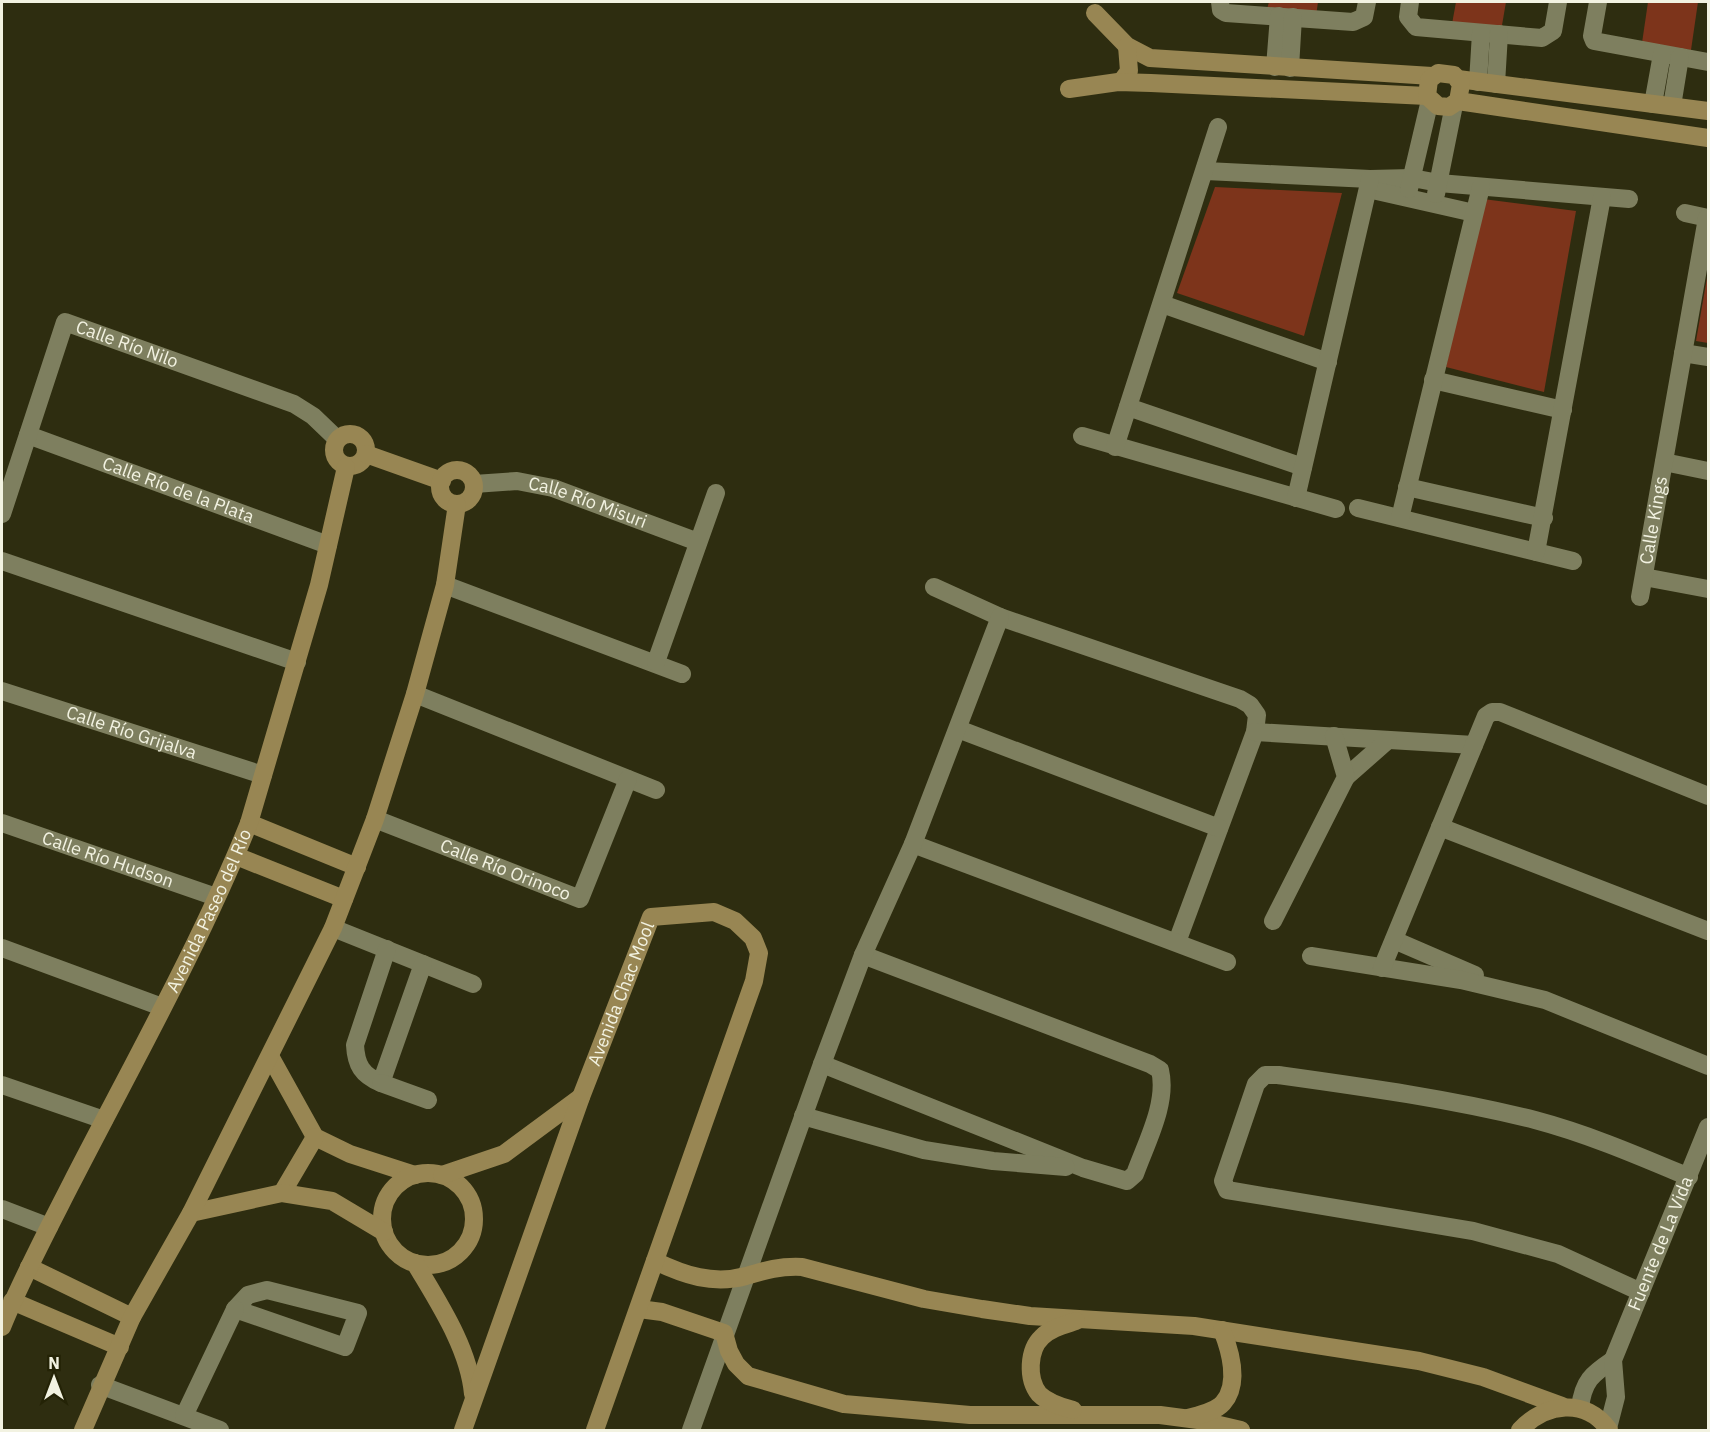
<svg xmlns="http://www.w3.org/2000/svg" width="1710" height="1432" viewBox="0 0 1710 1432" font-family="'IBM Plex Sans',sans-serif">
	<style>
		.green { fill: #7d341b }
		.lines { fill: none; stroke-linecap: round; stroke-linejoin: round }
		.street { stroke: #7e7f5f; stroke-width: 18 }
		.secondary { stroke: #988653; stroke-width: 18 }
		.labels { text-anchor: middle; stroke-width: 4.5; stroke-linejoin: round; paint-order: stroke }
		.street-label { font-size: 18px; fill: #f2f2e1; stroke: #242306 }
	</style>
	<rect width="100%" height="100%" fill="#2e2d10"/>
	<g class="green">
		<polygon points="1269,2 1318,2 1316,16 1267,9"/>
		<polygon points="1456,2 1506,2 1501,31 1452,24"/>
		<polygon points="1648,2 1698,2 1691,50 1642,43"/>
		<polygon points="1215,187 1342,193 1304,336 1177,293"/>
		<polygon points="1483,199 1576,211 1544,392 1446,367"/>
		<polygon points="1708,272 1708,343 1696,341"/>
	</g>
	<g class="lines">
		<g class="street">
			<polyline points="1220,2 1221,10 1226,13 1353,22 1364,17 1367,2"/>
			<polyline points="1410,2 1408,17 1416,27 1542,38 1553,31 1558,2"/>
			<polyline points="1598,2 1592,36 1594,41 1708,62"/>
			<polyline points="1275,67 1279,16"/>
			<polyline points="1290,68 1293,17"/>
			<polyline points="1478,82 1481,33"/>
			<polyline points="1496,84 1499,34"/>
			<polyline points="1653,104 1662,54"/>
			<polyline points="1672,106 1680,57"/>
			<polyline points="1206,171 1370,179 1412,178 1439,183 1629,199"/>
			<polyline points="1368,189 1474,213"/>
			<polyline points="1409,189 1430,100"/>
			<polyline points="1436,194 1454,105"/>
			<polyline points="1685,213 1708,218"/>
			<polyline points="1162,304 1328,362"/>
			<polyline points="1683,353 1708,357"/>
			<polyline points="1433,380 1563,410"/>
			<polyline points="1128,407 1303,467"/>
			<path id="s1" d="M28 435 328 545"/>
			<polyline points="1082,436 1336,509"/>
			<polyline points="1115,447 1218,127"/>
			<polyline points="1664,462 1708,471"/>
			<path id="s2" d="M474 484 517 481 553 488 698 542"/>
			<polyline points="1407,487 1544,518"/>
			<polyline points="1296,498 1370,179"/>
			<polyline points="1358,508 1573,561"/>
			<path id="s3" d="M2 514 65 322 294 404 313 416 337 439"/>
			<polyline points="1400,518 1481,187"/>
			<polyline points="1536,552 1602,197"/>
			<polyline points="2,561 297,662"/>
			<polyline points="1644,577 1708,589"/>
			<polyline points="445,585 682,674"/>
			<polyline points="934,587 1000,617 1240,699 1250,705 1257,715 1255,732 1177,942"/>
			<path id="s4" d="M1640 597 1707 218"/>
			<polyline points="656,662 716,493"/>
			<path id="s5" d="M2 691 263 775"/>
			<polyline points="415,694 656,790"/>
			<polyline points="958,729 1219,828"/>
			<polyline points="1255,732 1474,745"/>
			<polyline points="1346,777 1388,740"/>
			<path id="s6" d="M375 819 580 899 628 779"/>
			<path id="s7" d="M2 823 216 897"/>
			<polyline points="1440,827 1708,931"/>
			<polyline points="913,844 1227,962"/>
			<polyline points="1273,921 1346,777 1334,736"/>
			<polyline points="333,928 473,984"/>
			<polyline points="1394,940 1475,975"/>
			<polyline points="2,948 162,1007"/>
			<path d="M387 949 355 1045C356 1065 362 1075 381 1083L423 964"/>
			<polyline points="1311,956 1461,980 1545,1000 1708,1066"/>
			<polyline points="1382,968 1486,716 1492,712 1500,712 1708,796"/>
			<path d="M822 1064 1083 1168 1127 1181 1135 1174C1146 1143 1168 1103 1160 1070L1150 1064 863 955"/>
			<polyline points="381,1083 428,1100"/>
			<polyline points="2,1085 104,1120"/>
			<polyline points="803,1116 924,1150 993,1161 1066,1167"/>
			<polyline points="2,1209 49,1227"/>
			<polygon points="267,1290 358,1313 345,1347 235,1309 248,1295"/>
			<path d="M1641 1292 1558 1254 1473 1231 1227 1190 1223 1181 1256 1084 1265 1075H1278C1364 1087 1451 1099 1535 1120 1588 1134 1639 1156 1689 1177"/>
			<polyline points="100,1385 220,1430"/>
			<path d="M1580 1408C1583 1381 1592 1374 1613 1360"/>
			<polyline points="184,1416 235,1309"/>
			<path id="s8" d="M1608 1428 1616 1397 1613 1360 1708 1127"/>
			<polyline points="691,1430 822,1064 863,955 913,844 1000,617"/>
		</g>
		<g class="secondary">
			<polyline points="1095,13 1127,46 1150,58 1432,76"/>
			<polyline points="1458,79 1708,111"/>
			<polyline points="1121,82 1129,71 1127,46"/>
			<polyline points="1069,89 1118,82 1151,83 1427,96"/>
			<polyline points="1458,101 1461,84 1454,75 1438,73 1429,80 1427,96 1438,106 1449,107 1458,101 1708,138"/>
			<circle cx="350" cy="450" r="16"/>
			<polyline points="366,454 442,481"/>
			<circle cx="457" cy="487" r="17"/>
			<polyline points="249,823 357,867"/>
			<polyline points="236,856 344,899"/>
			<polyline points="270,1056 315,1137 350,1154 415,1175"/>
			<circle cx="428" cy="1219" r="46"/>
			<polyline points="442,1175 504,1154 581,1097"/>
			<polyline points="282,1193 315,1137"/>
			<polyline points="191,1213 282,1193 332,1201 384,1232"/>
			<path d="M655 1261C684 1275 713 1285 746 1276 766 1270 780 1266 802 1267L924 1299 982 1309 1030 1316 1194 1326 1419 1361 1483 1377 1562 1406"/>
			<path d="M415 1263C438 1302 469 1348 473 1394"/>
			<polyline points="29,1267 132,1317"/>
			<polyline points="12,1301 120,1347"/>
			<polyline points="639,1309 662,1312 724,1333 729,1351 736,1364 748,1376 844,1404 970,1415 1160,1415 1198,1420 1241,1430"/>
			<path id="s9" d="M2 1327C22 1278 47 1231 71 1184 132 1065 199 947 249 823L319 585 346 467"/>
			<path d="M1073 1410C1062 1407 1048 1403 1039 1394 1027 1379 1028 1350 1042 1337 1051 1328 1064 1325 1076 1321"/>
			<path d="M1188 1418C1199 1415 1215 1412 1223 1403 1240 1384 1230 1350 1222 1330"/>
			<polyline points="83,1430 132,1317 191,1213 333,928 375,819 415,694 445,585 457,504"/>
			<path id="s10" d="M463 1430 581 1097 651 917 714 912 735 921 753 938 759 953 754 981 595 1430"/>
			<path d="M1520 1430C1545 1403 1586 1397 1609 1430"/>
		</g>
	</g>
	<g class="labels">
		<g class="street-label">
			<text dy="6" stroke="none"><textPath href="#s3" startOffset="268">Calle Río Nilo</textPath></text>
			<text dy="6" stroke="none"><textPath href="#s1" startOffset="160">Calle Río de la Plata</textPath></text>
			<text dy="6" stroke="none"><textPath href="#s2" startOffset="117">Calle Río Misuri</textPath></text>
			<text dy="6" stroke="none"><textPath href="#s4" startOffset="78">Calle Kings</textPath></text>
			<text dy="6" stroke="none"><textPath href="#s5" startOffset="136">Calle Río Grijalva</textPath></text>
			<text dy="6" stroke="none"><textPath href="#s7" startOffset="112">Calle Río Hudson</textPath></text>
			<text dy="6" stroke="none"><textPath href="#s6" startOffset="140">Calle Río Orinoco</textPath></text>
			<text dy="6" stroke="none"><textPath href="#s9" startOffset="465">Avenida Paseo del Río</textPath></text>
			<text dy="6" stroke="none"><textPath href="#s10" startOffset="464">Avenida Chac Mool</textPath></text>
			<text dy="6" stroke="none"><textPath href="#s8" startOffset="195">Fuente de La Vida</textPath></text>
		</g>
	</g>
	<rect width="1710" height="1432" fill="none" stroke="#f2f2e1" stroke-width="6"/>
	<g transform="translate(54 1378)" stroke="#242306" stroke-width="4.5" paint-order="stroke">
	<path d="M0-4.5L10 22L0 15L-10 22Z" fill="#f2f2e1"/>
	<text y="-9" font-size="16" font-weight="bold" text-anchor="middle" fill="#f2f2e1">N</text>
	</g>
</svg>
